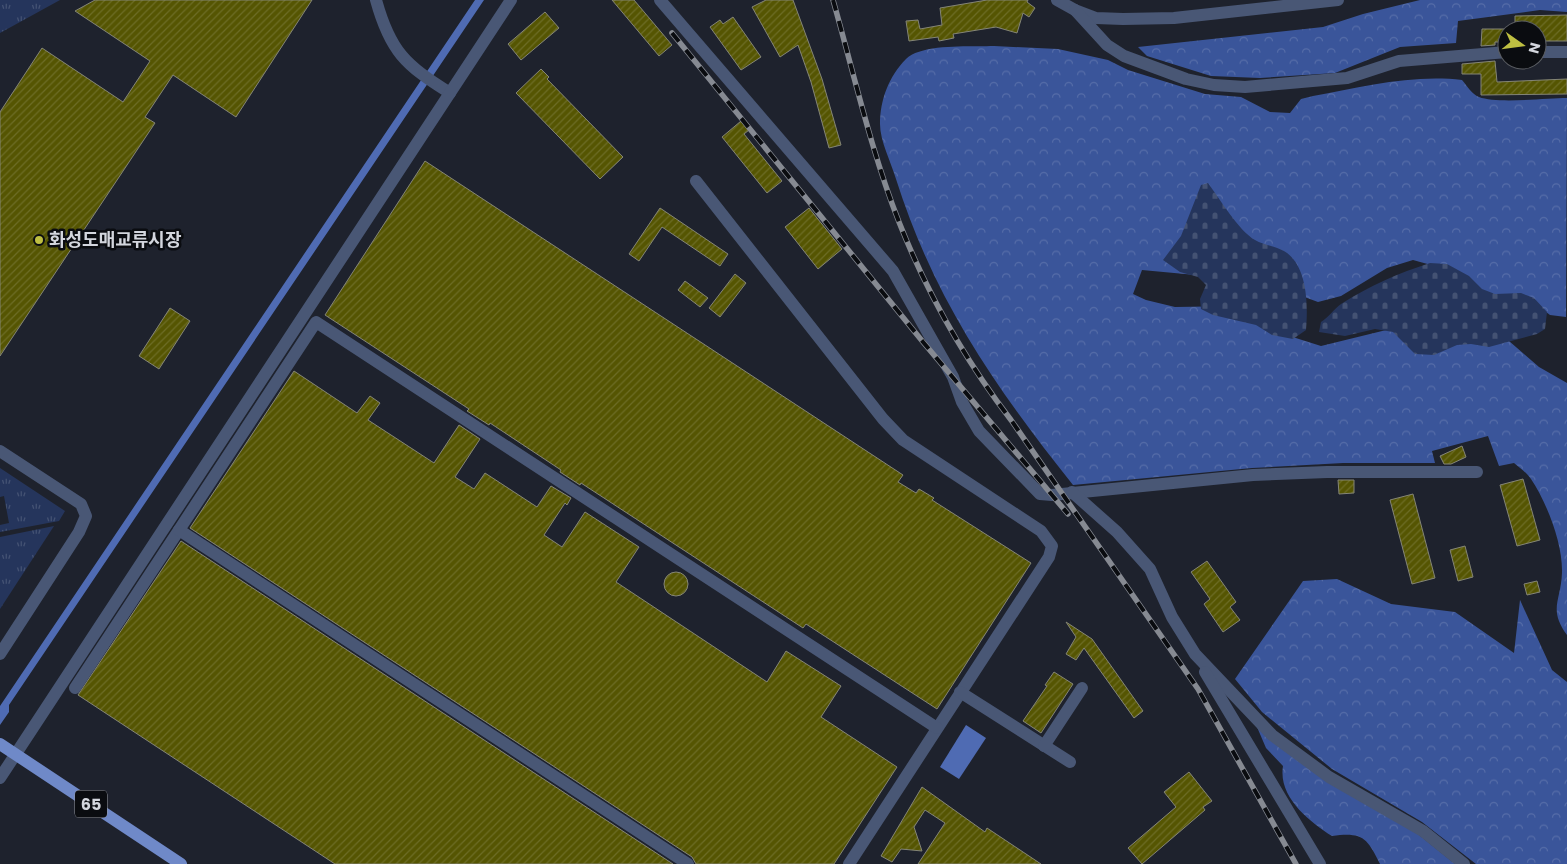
<svg xmlns="http://www.w3.org/2000/svg" width="1567" height="864" viewBox="0 0 1567 864" font-family="Poppins,'Noto Sans KR',sans-serif">
	<style>
		.grass { fill: url(#grass-tufts) }
		.forest { fill: url(#forest-crowns) }
		.cemetery { fill: url(#cemetery-stones) }
		.water { fill: #4f6bb3 }
		.building { fill: url(#building-hatch); stroke: #848577 }
		.lines { fill: none; stroke-linecap: round; stroke-linejoin: round }
		.minor { stroke: #495775; stroke-width: 12 }
		.major { stroke: #6f89c8; stroke-width: 12 }
		.rail-casing { stroke: #868a92; stroke-width: 5.5 }
		.rail { stroke: #0a0c10; stroke-width: 4; stroke-dasharray: 11; stroke-linecap: butt }
		.poi-dot { fill: #bebf42; stroke: #0a0c10; stroke-width: 2 }
		.labels { text-anchor: middle; stroke-width: 5; stroke-linejoin: round; paint-order: stroke }
		.shield { fill: #0a0c10; stroke: #9799a0; stroke-width: 1 }
		.shield-label { font-size: 16px; font-weight: bold; fill: #d3d6dd }
		.poi-label { font-size: 18px; font-weight: bold; fill: #d3d6dd; stroke: #0a0c10; text-anchor: start }
	</style>
	<defs>
		<pattern id="grass-tufts" width="24" height="20" patternUnits="userSpaceOnUse" patternTransform="scale(1.25)"><rect width="24" height="20" fill="#25355c"/><path d="M3 7l-1-3M5 7V3M7 7l1-3M15 17l-1-3M17 17v-4M19 17l1-3" fill="none" stroke="#445273"/></pattern>
		<pattern id="forest-crowns" width="20" height="18" patternUnits="userSpaceOnUse" patternTransform="scale(1.25)"><rect width="20" height="18" fill="#3a559a"/><path d="M2 6a3 3 0 1 1 6 0M12 15a3 3 0 1 1 6 0" fill="none" stroke="#566da8"/></pattern>
		<pattern id="cemetery-stones" width="16" height="16" patternUnits="userSpaceOnUse" patternTransform="scale(1.25)"><rect width="16" height="16" fill="#25355c"/><path d="M2 7V4a2 2 0 0 1 4 0v3zM10 15v-3a2 2 0 0 1 4 0v3z" fill="#445273"/></pattern>
		<pattern id="building-hatch" width="6" height="6" patternUnits="userSpaceOnUse" patternTransform="scale(1.25)"><rect width="6" height="6" fill="#555502"/><path d="M-1 1l2-2M0 6l6-6M5 7l2-2" fill="none" stroke="#6d6d26"/></pattern>
	</defs>
	<rect width="100%" height="100%" fill="#1e222d"/>
	<g class="grass">
		<polygon points="0,0 60,0 0,33"/>
		<polygon points="0,468 65,511 59,521 0,532 0,525 9,523 4,496 0,497"/>
		<polygon points="54,526 0,609 0,537"/>
	</g>
	<g class="forest">
		<polygon points="1420,0 1567,0 1567,12 1540,10 1458,21 1456,43 1400,47 1335,73 1260,78 1211,76 1147,56 1138,47 1323,27 1363,14"/>
		<path d="M994 46 1058 49 1108 60 1128 70 1205 94 1241 97 1270 112 1290 113 1301 99 1313 96C1361 87 1413 74 1462 80 1467 86 1472 94 1479 97 1497 104 1547 98 1567 98L1566 317 1550 315 1529 299 1483 294 1453 271 1413 260 1387 268 1341 296 1318 302 1299 295 1217 277 1142 270 1133 294 1146 300 1175 307 1238 306 1280 333 1321 346 1423 321 1509 341 1539 367 1567 383V635C1548 609 1561 601 1562 573 1563 544 1547 503 1531 479 1527 473 1520 468 1514 463L1499 466 1488 436 1432 451 1435 463H1343L1252 468 1073 485C995 387 934 299 896 179 891 162 880 141 880 124 880 100 889 76 906 59 922 43 972 47 994 46Z"/>
		<polygon points="1337,579 1391,604 1455,612 1514,653 1520,600 1552,670 1567,682 1567,864 1476,864 1422,822 1332,769 1262,712 1235,679 1303,581"/>
		<path d="M1257 727 1419 835 1455 864H1380C1367 838 1363 832 1332 836 1309 821 1278 797 1283 766L1266 748Z"/>
	</g>
	<g class="cemetery">
		<path d="M1208 183C1220 199 1238 230 1255 240 1263 245 1275 246 1284 251 1308 265 1308 306 1306 330L1293 339 1272 335 1256 325 1213 315 1201 309 1200 299 1206 285 1198 277 1180 272 1163 260 1181 236 1201 185Z"/>
		<path d="M1430 263 1447 264 1469 276 1482 289 1495 294 1521 293 1534 298 1547 312 1545 329 1537 334 1489 347 1471 344 1457 345 1434 355 1415 354 1393 332 1375 329 1345 336 1319 332 1321 322C1329 317 1334 309 1341 304 1369 286 1399 273 1430 263Z"/>
	</g>
	<g class="water">
		<polygon points="475,0 484,0 9,705 9,712 0,725 0,706"/>
		<polygon points="966,725 986,738 959,779 940,767"/>
	</g>
	<g class="building">
		<polygon points="95,0 312,0 236,117 173,75 145,117 155,123 0,356 0,112 42,48 123,102 150,61 75,11"/>
		<polygon points="612,0 634,0 672,45 659,56"/>
		<polygon points="766,0 793,0 822,79 841,145 829,148 811,82 798,45 780,57 752,7"/>
		<polygon points="987,0 1028,0 1027,2 1035,8 1029,17 1023,13 1017,33 996,27 953,34 954,38 939,41 938,37 909,41 906,21 918,20 920,29 942,25 940,8"/>
		<polygon points="545,12 559,28 521,60 508,44"/>
		<polygon points="1567,15 1567,41 1537,41 1537,30 1515,30 1515,16"/>
		<polygon points="733,17 761,57 741,70 710,27 720,20 723,24"/>
		<polygon points="1482,29 1507,29 1507,42 1495,42 1495,45 1481,46"/>
		<polygon points="1495,61 1497,82 1567,79 1567,94 1481,95 1481,74 1462,74 1462,64"/>
		<polygon points="541,69 549,77 547,79 623,157 600,179 516,93"/>
		<polygon points="741,121 749,130 744,134 782,181 767,193 722,137"/>
		<polygon points="425,161 903,475 898,482 916,493 919,489 934,498 932,500 1031,563 937,709 806,624 803,628 581,483 580,485 560,472 561,470 490,423 489,425 467,411 469,409 325,315"/>
		<polygon points="660,208 728,254 720,266 662,227 639,261 629,254"/>
		<polygon points="809,208 842,249 818,269 785,227"/>
		<polygon points="735,274 746,283 720,317 709,308"/>
		<polygon points="685,281 708,298 700,307 678,290"/>
		<polygon points="170,308 190,321 159,369 139,356"/>
		<polygon points="294,371 357,413 370,396 380,403 368,420 434,463 459,425 480,439 455,477 474,489 485,473 537,507 551,486 571,498 567,505 565,503 544,535 562,547 585,512 639,547 616,582 767,682 786,651 841,686 821,717 897,767 834,864 696,864 692,857 190,528"/>
		<polygon points="1462,446 1466,457 1451,464 1444,464 1440,456"/>
		<polygon points="1523,479 1540,540 1517,546 1500,485"/>
		<polygon points="1338,480 1354,480 1354,493 1339,494"/>
		<polygon points="1413,494 1435,578 1412,584 1390,500"/>
		<polygon points="181,541 673,864 335,864 78,695"/>
		<polygon points="1465,546 1473,577 1458,581 1450,550"/>
		<polygon points="1207,561 1236,602 1230,607 1240,620 1223,632 1204,604 1210,599 1191,572"/>
		<circle cx="676" cy="584" r="12"/>
		<polygon points="1537,581 1540,592 1527,595 1524,584"/>
		<polygon points="1066,622 1092,639 1143,711 1134,718 1084,648 1076,660 1066,654 1076,637"/>
		<polygon points="1054,672 1073,684 1041,733 1023,721 1047,686 1045,685"/>
		<polygon points="1189,772 1212,801 1203,807 1205,810 1142,864 1128,848 1176,807 1164,792"/>
		<polygon points="922,787 985,832 987,828 1041,864 918,864 945,823 925,810 914,827 922,851 901,849 892,862 881,856"/>
	</g>
	<g class="lines">
		<g class="minor">
			<path d="M376 0C390 51 405 65 450 93"/>
			<polyline points="660,0 893,271 953,377 962,402 979,431 1040,494 1052,495 1253,475 1327,472 1477,472"/>
			<polyline points="1057,0 1075,10 1096,18 1123,19 1174,18 1338,0"/>
			<polyline points="1075,10 1107,45 1124,56 1186,79 1214,85 1245,87 1347,78 1399,61 1507,52"/>
			<polyline points="1537,52 1567,52"/>
			<polyline points="696,181 883,419 903,440 1041,531 1052,546 1049,557 849,864"/>
			<polyline points="0,451 81,504 86,516 79,532 0,654"/>
			<polyline points="1072,492 1117,532 1150,569 1172,617 1195,654 1272,735 1329,777 1423,831 1464,864"/>
			<polyline points="1205,672 1320,864"/>
			<polyline points="75,688 179,530"/>
			<polyline points="960,692 1070,762"/>
			<polyline points="1044,746 1082,688"/>
			<polyline points="0,778 511,0"/>
			<polyline points="688,864 179,530 316,322 937,728"/>
		</g>
		<polyline class="major" points="0,744 181,864"/>
		<g class="rail-casing">
			<g id="rail">
				<path d="M833 0C854 74 871 151 899 222 927 293 965 360 1011 420L1198 689 1296 864"/>
				<polyline points="672,33 923,342 1068,514"/>
			</g>
		</g>
		<use href="#rail" class="rail"/>
	</g>
	<circle class="poi-dot" cx="39" cy="240" r="5"/>
	<g class="labels">
		<rect class="shield" x="75" y="790.5" width="32" height="27" rx="4"/>
		<g class="shield-label">
			<text x="91" y="810">65</text>
		</g>
		<g class="poi-label">
			<text x="49" y="246">화성도매교류시장</text>
		</g>
	</g>
	<g transform="translate(1522 45) rotate(104)"><circle r="24" fill="#0a0c10" stroke="#5a5d62"/>
	<path d="M0-4L9 19L0 12L-9 19Z" fill="#bebf42"/>
	<text y="-8" font-size="14" font-weight="bold" text-anchor="middle" fill="#d3d6dd">N</text>
	</g>
</svg>
